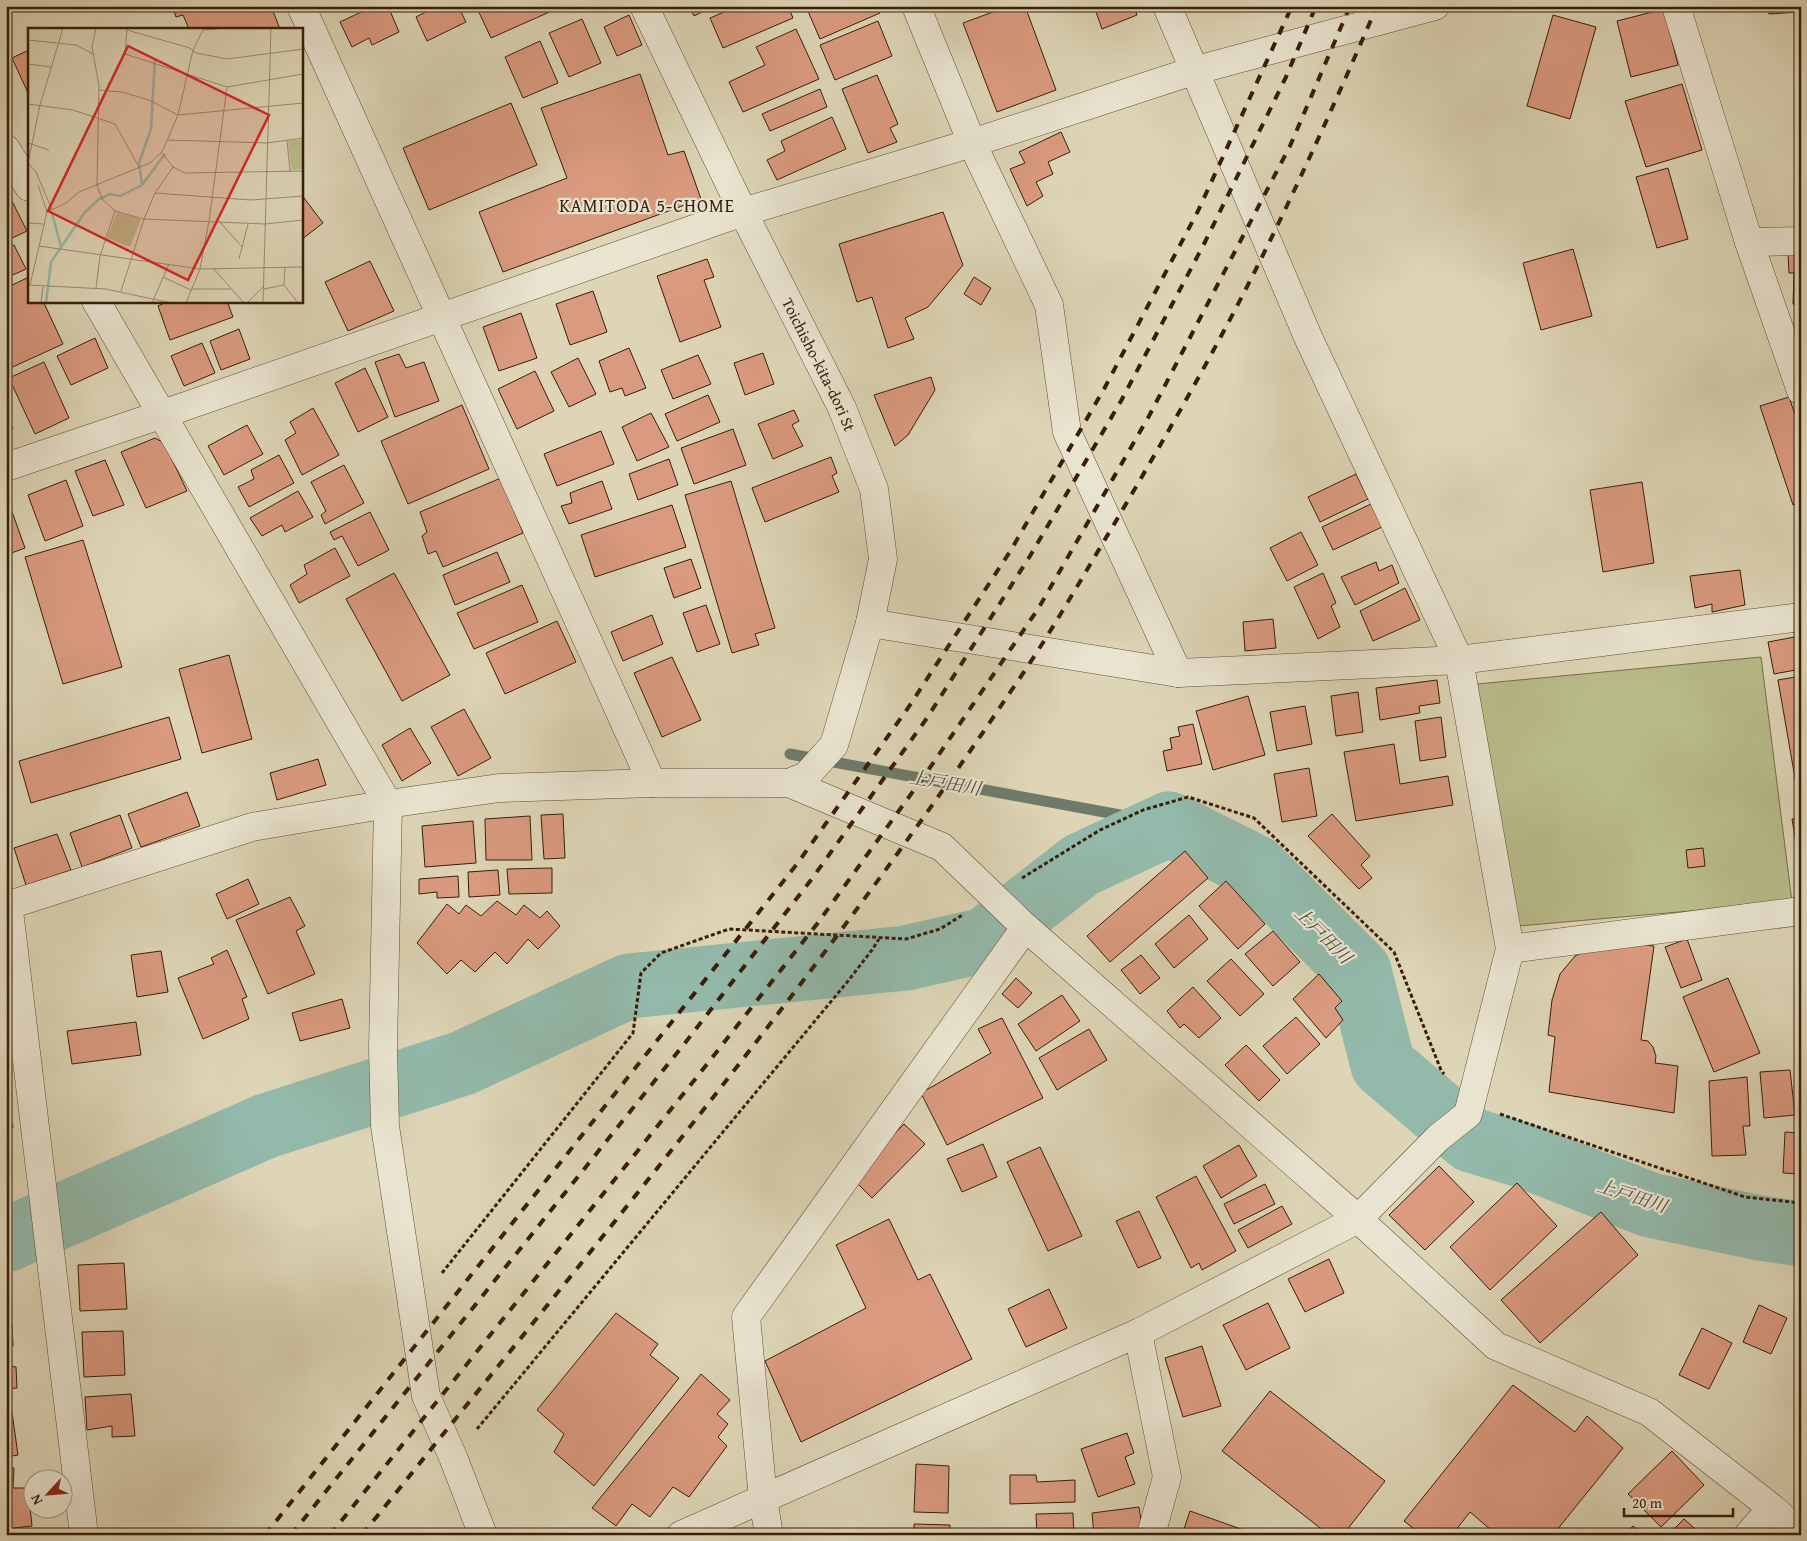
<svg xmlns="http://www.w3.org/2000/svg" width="1807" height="1541" viewBox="0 0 1807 1541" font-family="'Gentium Book Plus','Noto Serif JP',serif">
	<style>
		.green { fill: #b8bb89; stroke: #786c49 }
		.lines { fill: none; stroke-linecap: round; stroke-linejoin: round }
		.stream { stroke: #6f7b6a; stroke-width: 11 }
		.river { stroke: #93b9aa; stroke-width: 65 }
		.building { fill: #da9a7f; stroke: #381e09 }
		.minor-casing { stroke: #614c34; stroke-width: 29 }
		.path { stroke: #381e09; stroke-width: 3; stroke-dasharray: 4 2.5; stroke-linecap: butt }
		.minor { stroke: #e9e4d0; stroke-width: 28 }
		.rail { stroke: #381e09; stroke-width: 4; stroke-dasharray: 9 9; stroke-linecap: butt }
		.labels { text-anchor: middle; stroke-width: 4.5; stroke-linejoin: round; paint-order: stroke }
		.street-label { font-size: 16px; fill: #381e09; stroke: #e9e4d0 }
		.neighbourhood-label { font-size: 18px; letter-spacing: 1px; fill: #381e09; stroke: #e9e4d0 }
		.water-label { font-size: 18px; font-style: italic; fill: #534c39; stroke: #e9e4d0 }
		.inset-river { fill: none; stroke: #93b9aa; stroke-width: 2.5 }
		.inset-road { fill: none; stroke: #9b8c71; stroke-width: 1 }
		.view { fill: #d62828; fill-opacity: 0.15; stroke: #d62828; stroke-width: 2.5 }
		.inset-edge { fill: none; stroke: #381e09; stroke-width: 2.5 }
	</style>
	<rect width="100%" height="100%" fill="#ddd5b6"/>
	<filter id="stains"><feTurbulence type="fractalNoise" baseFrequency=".004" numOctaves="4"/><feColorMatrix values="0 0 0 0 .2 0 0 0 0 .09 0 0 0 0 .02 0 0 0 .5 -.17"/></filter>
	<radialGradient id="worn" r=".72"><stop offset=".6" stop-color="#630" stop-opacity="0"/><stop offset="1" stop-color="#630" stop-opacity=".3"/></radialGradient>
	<polygon class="green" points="1761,657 1792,902 1519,926 1477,684"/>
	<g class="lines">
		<polyline class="stream" points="790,754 1169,824"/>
		<polyline class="river" points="6,1240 266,1126 463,1063 629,986 906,958 985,940 1081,865 1169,824 1255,867 1359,971 1383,1065 1471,1140 1525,1156 1650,1205 1760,1228 1801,1234"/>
	</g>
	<g class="building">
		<polygon points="172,6 271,6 280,29 189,29 183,15 176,17"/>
		<polygon points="374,6 388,6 399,32 372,45 369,38 352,47 340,22"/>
		<polygon points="437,6 458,6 466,22 427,41 416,17"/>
		<polygon points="476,6 563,6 491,38"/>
		<polygon points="689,6 714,6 694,16"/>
		<polygon points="738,6 788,6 793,18 723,48 710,18"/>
		<polygon points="813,6 877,6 880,13 820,39 807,9"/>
		<polygon points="1009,6 1025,6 1056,90 997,112 963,23"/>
		<polygon points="1094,6 1134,6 1137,15 1102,29"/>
		<polygon points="1768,6 1801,6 1801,12 1769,14"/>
		<polygon points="1664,9 1678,65 1631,77 1617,21"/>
		<polygon points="629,15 642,45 617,56 604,27"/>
		<polygon points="1553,15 1596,27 1570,119 1527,106"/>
		<polygon points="582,19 601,63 569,77 549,33"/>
		<polygon points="878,21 892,56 835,80 820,45"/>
		<polygon points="796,29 819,79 743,112 729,82 765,65 756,47"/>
		<polygon points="540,41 558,83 523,98 505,57"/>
		<polygon points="29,50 29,95 12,58"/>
		<polygon points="640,74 668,155 684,151 701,199 503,272 479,212 567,178 541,108"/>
		<polygon points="877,75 898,124 890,128 897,142 868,153 842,89"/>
		<polygon points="1682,84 1702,150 1646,167 1625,101"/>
		<polygon points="820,89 827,107 770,131 762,114"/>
		<polygon points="511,103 537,165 429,210 403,148"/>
		<polygon points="832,117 846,149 777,180 767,160 785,151 781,141"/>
		<polygon points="1061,132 1070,152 1048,162 1053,174 1036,182 1043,196 1027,206 1010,169 1025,163 1019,152"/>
		<polygon points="1668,168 1688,239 1657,248 1636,177"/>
		<polygon points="301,194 323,223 301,240"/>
		<polygon points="12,201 27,231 6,241 6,204"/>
		<polygon points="943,212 963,265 928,307 905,318 914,339 888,348 872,297 857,302 839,244"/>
		<polygon points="14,245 26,269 6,278 6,249"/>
		<polygon points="1573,249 1592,316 1541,330 1523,263"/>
		<polygon points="1788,253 1801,253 1801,304 1793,304 1794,273 1789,273"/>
		<polygon points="707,259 714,277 704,280 721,327 680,342 657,276"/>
		<polygon points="370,261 394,311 348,331 325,282"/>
		<polygon points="29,277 29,301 43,301 63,344 6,370 6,288"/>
		<polygon points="974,277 991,288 981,305 964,294"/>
		<polygon points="593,291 607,332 570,345 556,304"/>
		<polygon points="169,301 227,301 233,317 170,340 158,306"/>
		<polygon points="521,313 537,358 499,371 483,327"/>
		<polygon points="239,329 250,359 221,370 210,341"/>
		<polygon points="95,338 108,368 71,385 57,356"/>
		<polygon points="202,343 215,373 184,386 171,356"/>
		<polygon points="629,348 646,388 625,396 622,388 610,392 599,361"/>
		<polygon points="763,353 774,384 745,395 734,363"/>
		<polygon points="399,354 406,368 424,362 439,401 395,417 375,362"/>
		<polygon points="698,355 711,384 673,399 661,370"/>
		<polygon points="578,358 596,394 569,407 551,372"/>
		<polygon points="44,362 69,418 35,434 9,378"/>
		<polygon points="365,368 388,417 358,432 335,383"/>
		<polygon points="535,371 554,411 517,429 498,389"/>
		<polygon points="931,377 935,390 908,435 895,446 874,395"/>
		<polygon points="708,395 720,422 677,441 665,414"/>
		<polygon points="1789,397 1801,432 1801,503 1793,505 1760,406"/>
		<polygon points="462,405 489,469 408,504 381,441"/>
		<polygon points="313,408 339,455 302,475 285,440 296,433 290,422"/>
		<polygon points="794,410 799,421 792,425 803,446 773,459 758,424"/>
		<polygon points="651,413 669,447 637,461 622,427"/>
		<polygon points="6,414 13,429 6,432"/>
		<polygon points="247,425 263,454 224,475 208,446"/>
		<polygon points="733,429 746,465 694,484 681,448"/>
		<polygon points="601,431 614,464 557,486 544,454"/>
		<polygon points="155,438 164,443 187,491 146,508 121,452"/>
		<polygon points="279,455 294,483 249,507 238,487 254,479 251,470"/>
		<polygon points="831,457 837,473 832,476 839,492 765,522 752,488"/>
		<polygon points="669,459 678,485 638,500 629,474"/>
		<polygon points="105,460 124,505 93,516 75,471"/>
		<polygon points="344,465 364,503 325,524 321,515 326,511 311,482"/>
		<polygon points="1356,474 1368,499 1320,522 1308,497"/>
		<polygon points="501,478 523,533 443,567 436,551 428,554 422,536 427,532 420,512"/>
		<polygon points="66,480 83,526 45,541 28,495"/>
		<polygon points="602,481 612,509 569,524 561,506 572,503 570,493"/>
		<polygon points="731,481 775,628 755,634 759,645 732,653 685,495"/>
		<polygon points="1642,482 1654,563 1603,572 1590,490"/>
		<polygon points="298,491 313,517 285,532 282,525 262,536 250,518"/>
		<polygon points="6,495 25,548 6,555"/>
		<polygon points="1371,504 1382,527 1333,550 1322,527"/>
		<polygon points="672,505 686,547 595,577 581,535"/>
		<polygon points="370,512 389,550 358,566 342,536 334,540 330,532"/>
		<polygon points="1301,532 1318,565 1287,581 1270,548"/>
		<polygon points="83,540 122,667 63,684 25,557"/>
		<polygon points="335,548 350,576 299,603 290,585 307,574 304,565"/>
		<polygon points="497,552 510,582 455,605 443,575"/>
		<polygon points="691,559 701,588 674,598 664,568"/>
		<polygon points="1376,562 1379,571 1392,565 1399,583 1355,605 1341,577"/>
		<polygon points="1740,570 1745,605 1712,612 1712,604 1695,608 1690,576"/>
		<polygon points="394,573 450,675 402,701 346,599"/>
		<polygon points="1323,573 1336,603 1331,606 1340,627 1318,639 1294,587"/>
		<polygon points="522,585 538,622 474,649 457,613"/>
		<polygon points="1405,588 1420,620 1373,641 1360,611"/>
		<polygon points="706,605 720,644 697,652 683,613"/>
		<polygon points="652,615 663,644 623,661 611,632"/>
		<polygon points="1273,619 1276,648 1245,651 1243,622"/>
		<polygon points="557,621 576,662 505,694 486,653"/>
		<polygon points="1800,636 1801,669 1774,674 1768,642"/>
		<polygon points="229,655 252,739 202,753 179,669"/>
		<polygon points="672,657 701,720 662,737 634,673"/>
		<polygon points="1801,676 1801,784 1796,784 1778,680"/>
		<polygon points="1437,680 1440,703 1419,706 1420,713 1380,720 1376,688"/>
		<polygon points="1358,692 1363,732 1336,736 1331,696"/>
		<polygon points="1248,696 1265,755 1213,770 1196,711"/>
		<polygon points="1305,706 1312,744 1277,751 1270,712"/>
		<polygon points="464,709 491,758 458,776 431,727"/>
		<polygon points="169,717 181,759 31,803 19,761"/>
		<polygon points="1441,717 1446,757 1420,761 1415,721"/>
		<polygon points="1193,724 1202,764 1167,771 1163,751 1172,749 1170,738 1180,736 1178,727"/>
		<polygon points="410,728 431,763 402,781 382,745"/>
		<polygon points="1394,744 1400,784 1448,776 1453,805 1356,821 1344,752"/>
		<polygon points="318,759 326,785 277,800 270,773"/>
		<polygon points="1309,768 1317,816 1282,822 1274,774"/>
		<polygon points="187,792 200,826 141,847 128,814"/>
		<polygon points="563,814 565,858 544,859 541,815"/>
		<polygon points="1332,814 1370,856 1361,865 1372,878 1359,889 1308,836"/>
		<polygon points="120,815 132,848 82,867 70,833"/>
		<polygon points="530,816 532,860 486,860 485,819"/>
		<polygon points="1801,818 1801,873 1792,819"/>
		<polygon points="473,821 476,863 425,867 422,826"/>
		<polygon points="57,834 71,870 26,885 14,848"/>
		<polygon points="1703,848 1705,866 1688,868 1686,850"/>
		<polygon points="1185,851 1208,878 1110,962 1087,936"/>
		<polygon points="552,868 552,893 509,894 507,869"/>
		<polygon points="498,870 500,895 469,897 468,872"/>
		<polygon points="458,876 459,897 437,898 437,892 419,894 419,879"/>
		<polygon points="248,879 259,904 227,919 216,894"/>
		<polygon points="1226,881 1265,924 1238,949 1199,906"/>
		<polygon points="290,897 305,926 296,931 315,974 268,994 236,920"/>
		<polygon points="497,901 516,915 524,905 540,918 547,911 560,926 538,949 528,939 507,964 495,952 475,972 461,960 447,974 417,943 447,904 459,914 466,905 481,916"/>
		<polygon points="1189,915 1208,939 1174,968 1155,944"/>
		<polygon points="1273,931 1300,962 1273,986 1245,954"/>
		<polygon points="1687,939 1702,980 1681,988 1665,947"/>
		<polygon points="1625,943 1654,946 1641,1040 1648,1041 1653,1047 1656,1056 1655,1063 1678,1066 1674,1113 1549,1092 1555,1037 1548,1035 1552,1000 1560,974 1575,956 1598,945"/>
		<polygon points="227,950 247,997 242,999 249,1019 203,1039 178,978 214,964 211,958"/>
		<polygon points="161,951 168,992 137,997 131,955"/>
		<polygon points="1141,955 1160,978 1140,994 1121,970"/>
		<polygon points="1231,959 1264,994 1240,1016 1207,981"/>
		<polygon points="1319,974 1342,1001 1335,1008 1343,1020 1326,1038 1293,999"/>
		<polygon points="1016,978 1032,993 1018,1008 1002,994"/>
		<polygon points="1728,978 1760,1053 1714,1072 1683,997"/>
		<polygon points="1193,987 1221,1018 1199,1038 1184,1024 1180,1028 1167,1011"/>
		<polygon points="1062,995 1080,1021 1036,1051 1018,1024"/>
		<polygon points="342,999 350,1028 300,1041 292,1013"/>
		<polygon points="1296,1017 1320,1044 1287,1074 1263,1046"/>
		<polygon points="1002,1018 1043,1098 947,1145 921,1093 991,1053 978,1029"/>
		<polygon points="136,1022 141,1055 72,1064 67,1031"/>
		<polygon points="1089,1029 1107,1060 1057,1090 1039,1058"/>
		<polygon points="1246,1045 1280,1080 1259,1101 1225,1065"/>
		<polygon points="1790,1070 1795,1115 1764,1118 1760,1072"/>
		<polygon points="1747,1077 1750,1126 1743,1126 1746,1155 1712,1156 1709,1081"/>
		<polygon points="6,1093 8,1093 13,1128 6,1129"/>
		<polygon points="904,1124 925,1144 872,1198 852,1178"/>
		<polygon points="1785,1132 1801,1133 1801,1174 1783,1173"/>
		<polygon points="983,1144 997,1177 962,1192 947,1159"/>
		<polygon points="1239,1145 1257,1176 1221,1198 1203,1166"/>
		<polygon points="1040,1147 1082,1236 1048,1251 1007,1162"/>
		<polygon points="1439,1166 1474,1202 1425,1250 1389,1215"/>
		<polygon points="1196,1176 1236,1251 1202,1270 1199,1263 1191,1268 1156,1197"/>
		<polygon points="1517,1183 1557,1226 1490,1290 1450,1247"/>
		<polygon points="1265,1184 1275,1204 1234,1224 1224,1204"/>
		<polygon points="1282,1206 1292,1224 1248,1248 1238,1230"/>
		<polygon points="1139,1211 1161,1258 1138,1268 1116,1221"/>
		<polygon points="1601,1212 1638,1255 1540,1343 1501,1300"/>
		<polygon points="889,1219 918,1280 930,1274 972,1359 801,1442 765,1361 866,1308 836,1245"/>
		<polygon points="1329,1259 1344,1293 1305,1312 1288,1279"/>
		<polygon points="124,1263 127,1309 80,1311 78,1265"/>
		<polygon points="1049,1289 1067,1328 1026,1347 1008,1309"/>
		<polygon points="1268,1303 1290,1348 1246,1370 1223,1325"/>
		<polygon points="1759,1305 1787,1318 1771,1354 1743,1342"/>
		<polygon points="616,1313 658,1344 650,1355 679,1378 594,1486 554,1452 564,1434 537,1410"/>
		<polygon points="6,1323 12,1323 13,1346 7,1346 9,1366 16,1367 17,1388 6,1389"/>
		<polygon points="1702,1328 1732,1343 1709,1389 1679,1375"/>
		<polygon points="123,1331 125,1375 84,1377 82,1332"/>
		<polygon points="1202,1346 1221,1406 1183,1417 1165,1358"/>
		<polygon points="701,1374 730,1400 717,1414 728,1424 718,1437 727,1446 689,1497 673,1487 650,1517 632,1504 616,1526 592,1508"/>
		<polygon points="1513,1385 1575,1432 1587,1416 1623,1448 1553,1535 1497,1535 1470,1512 1452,1535 1422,1535 1404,1521"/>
		<polygon points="1270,1391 1385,1481 1343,1535 1329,1535 1222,1451"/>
		<polygon points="131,1394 135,1436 112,1437 112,1426 87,1430 85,1397"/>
		<polygon points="6,1398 10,1398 18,1455 6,1457"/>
		<polygon points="1127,1433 1134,1453 1125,1457 1135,1484 1098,1497 1081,1449"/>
		<polygon points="1672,1451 1704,1485 1661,1527 1628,1494"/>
		<polygon points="916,1464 949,1466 948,1513 914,1512"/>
		<polygon points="14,1468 13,1488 28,1488 32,1526 6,1529 6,1469"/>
		<polygon points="1010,1475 1036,1475 1037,1482 1075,1480 1075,1502 1010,1504"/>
		<polygon points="1139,1507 1143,1535 1094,1535 1092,1513"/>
		<polygon points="1190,1511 1255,1534 1255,1535 1182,1535"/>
		<polygon points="1073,1513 1074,1535 1037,1535 1036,1514"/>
		<polygon points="1684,1519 1702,1535 1668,1535"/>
		<polygon points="914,1524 950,1525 950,1535 914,1535"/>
		<polygon points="1633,1526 1644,1535 1625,1535"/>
		<rect x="983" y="1532" width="31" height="3"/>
	</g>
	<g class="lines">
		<g class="minor-casing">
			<g id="minor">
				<polyline points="301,6 652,783"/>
				<path id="s1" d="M644 6 743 212 842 408 874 489 883 559 870 623 834 745 806 776 789 783"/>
				<polyline points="916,6 972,143 1049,305 1067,432 1178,673"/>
				<polyline points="1676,6 1749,242 1801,391"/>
				<polyline points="6,149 29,187"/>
				<polyline points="1749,242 1801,241"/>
				<polyline points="96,301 388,804 383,1049 385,1126 426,1396 453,1457 483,1535"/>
				<polyline points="6,467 163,414 743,212 972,143 1193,71 1435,6"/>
				<polyline points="870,623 1178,673 1459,660 1801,617"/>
				<polyline points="6,906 252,827 388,804 499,788 652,783 789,783 942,847 1023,925 1358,1219 1496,1346 1649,1412 1772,1508 1801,1534"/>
				<path d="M6 908 10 919C34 1124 60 1329 84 1535"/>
				<polyline points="1510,949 1801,911"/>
				<polyline points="1138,1333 1167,1477 1151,1535"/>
				<polyline points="681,1535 1138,1333 1358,1219 1438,1138 1468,1114 1510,949 1459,660 1308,337 1167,6"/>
				<polyline points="769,1535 763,1499 746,1317 1025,928"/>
				<polyline points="1748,1535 1772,1508"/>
			</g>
		</g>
		<g class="path">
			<polyline points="1022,878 1100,830 1143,810 1188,797 1254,818 1394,952 1441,1070 1444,1074"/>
			<polyline points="1500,1114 1745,1197 1801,1203"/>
			<polyline points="442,1273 633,1033 641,973 661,953 729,929 906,939 940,929 964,914"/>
			<polyline points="477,1429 848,981 872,950 879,939"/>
		</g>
		<use href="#minor" class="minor"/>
		<g class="rail">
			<polyline points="265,1535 797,864 908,708 1011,550 1104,389 1198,211 1292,6"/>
			<polyline points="291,1535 685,1043 811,880 927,718 1030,556 1121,401 1204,244 1286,77 1316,6"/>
			<polyline points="330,1535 704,1068 817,924 927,772 1038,609 1149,416 1290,146 1350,6"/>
			<path d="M362 1535C584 1258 813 986 1011 691 1048 638 1080 581 1113 526 1163 441 1213 355 1257 267 1300 181 1339 94 1377 6"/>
		</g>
	</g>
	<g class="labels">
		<g class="street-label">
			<text dy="6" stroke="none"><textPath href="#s1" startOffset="399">Toichisho-kita-dori St</textPath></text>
		</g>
		<g class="neighbourhood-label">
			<text x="647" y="212">KAMITODA 5-CHOME</text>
		</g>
		<g class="water-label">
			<text transform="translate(945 783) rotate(10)" y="6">上戸田川</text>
			<text transform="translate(1323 935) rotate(45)" y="6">上戸田川</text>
			<text transform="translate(1632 1196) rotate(18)" y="6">上戸田川</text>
		</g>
	</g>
	<g transform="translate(28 28)">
		<rect width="275" height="275" fill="#ddd5b6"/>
		<path d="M275 111V141L263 142 260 113ZM89 184 113 191 102 219 79 210Z" fill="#b8bb89"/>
		<path class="inset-river" d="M114 157 137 126M24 185 33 219M18 275 23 234 57 184 71 171 82 166 92 168 114 157 111 135 123 101 127 30"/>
		<path class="inset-road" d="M68 0 64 19 71 58 69 157 74 171 87 183 116 191 237 196 275 192M99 0 97 26 199 59 275 46M99 2 162 20 168 25 199 31 275 21M176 2 200 0M0 12 48 17 65 26M0 36 23 39M71 62 94 64 121 72 150 87 275 75M0 76 45 82 87 96 111 139M140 112 239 115 275 110M259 112 262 144M0 115 21 122M134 125 145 139 157 145 275 143M0 135 12 77 35 0M0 135 8 144 24 182M10 157 19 184M127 165 223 172 275 168M191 193 214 219M0 195 15 196M11 218 172 241 275 239M211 231 220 196M185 240 216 275M135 249 163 262M1 257 78 261 143 275M2 257 19 184 38 175 51 164 122 135 134 124 150 87 165 22 176 0M256 257 257 239M68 260 72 228 87 183M164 261H203M236 261 256 257 270 275M93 263 116 191 127 165 145 139M13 275 15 258M124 275 141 236M158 275 172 241 181 193 199 59M219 275 235 259M235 275 243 0"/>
		<path class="view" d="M100 18 241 87 160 252 20 183Z"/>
		<rect width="275" height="275" class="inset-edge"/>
	</g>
	<rect width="1807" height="1541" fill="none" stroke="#ddd5b6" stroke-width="25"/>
	<rect x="8" y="8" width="1792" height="1526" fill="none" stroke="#381e09" stroke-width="2.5"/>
	<rect x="12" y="12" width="1782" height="1516" fill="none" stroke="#381e09"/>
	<g transform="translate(48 1494) rotate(244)"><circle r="24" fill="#e9e4d0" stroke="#a29580"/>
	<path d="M0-4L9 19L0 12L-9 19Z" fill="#8f2418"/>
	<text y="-8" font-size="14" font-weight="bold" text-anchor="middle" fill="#381e09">N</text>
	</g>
	<path d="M1624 1508v8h109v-8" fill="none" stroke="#381e09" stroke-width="2.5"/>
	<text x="1632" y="1508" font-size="15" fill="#381e09" stroke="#e9e4d0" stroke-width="4" paint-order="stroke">20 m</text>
	<rect width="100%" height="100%" filter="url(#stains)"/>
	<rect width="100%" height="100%" fill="url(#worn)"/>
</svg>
